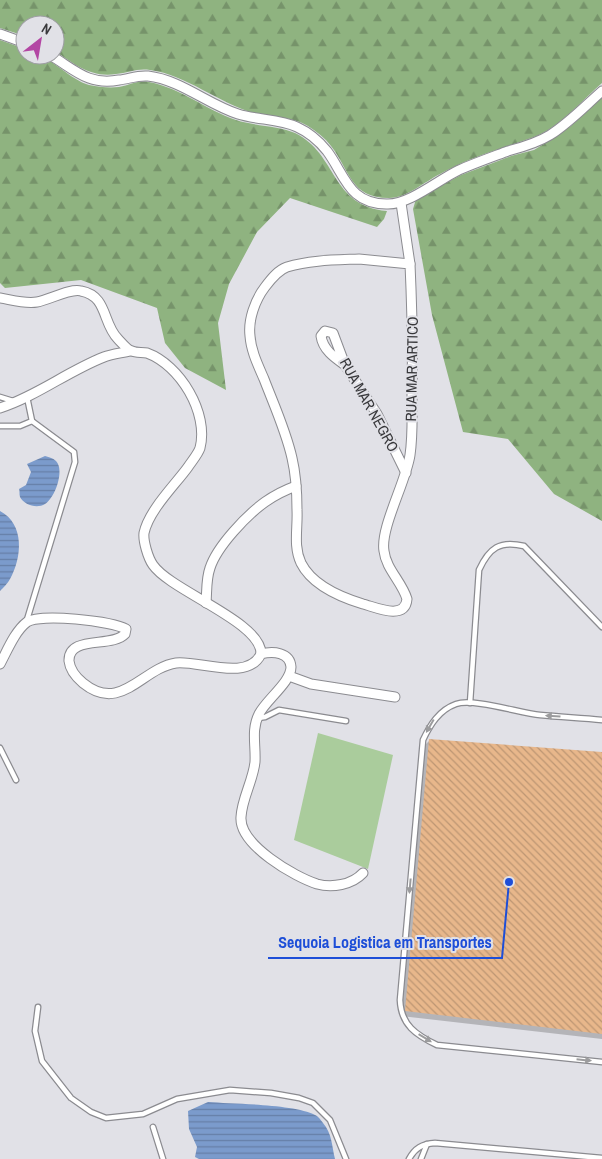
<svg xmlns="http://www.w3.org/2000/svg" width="602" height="1159" viewBox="0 0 602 1159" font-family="'Archivo Narrow',sans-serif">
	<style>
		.forest { fill: url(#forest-firs) }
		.pitch { fill: #aacc9c }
		.water { fill: url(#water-rules) }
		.shadow { fill: #0003 }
		.building { fill: url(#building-back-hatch) }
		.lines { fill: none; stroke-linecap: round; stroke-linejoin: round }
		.lane-casing { stroke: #8b8b90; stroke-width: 7 }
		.street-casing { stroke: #8b8b90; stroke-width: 11 }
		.lane { stroke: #fff; stroke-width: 4.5 }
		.street { stroke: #fff; stroke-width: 9 }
		.oneway { fill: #9c9c9e }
		.labels { text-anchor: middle; stroke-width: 4; stroke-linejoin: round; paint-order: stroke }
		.street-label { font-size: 15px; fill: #39393c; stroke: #e1e1e7 }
		.leader { fill: none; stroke: #1d4ed8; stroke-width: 2 }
		.callout-dot { fill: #1d4ed8; stroke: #e1e1e7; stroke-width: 2 }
		.callout-label { font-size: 16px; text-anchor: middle; font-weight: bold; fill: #1d4ed8; stroke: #e1e1e7; stroke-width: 4; stroke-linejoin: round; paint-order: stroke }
	</style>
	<defs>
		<pattern id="forest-firs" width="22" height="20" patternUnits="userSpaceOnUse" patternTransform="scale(1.25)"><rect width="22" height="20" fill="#8fb380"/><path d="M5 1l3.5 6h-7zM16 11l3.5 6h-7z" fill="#76936a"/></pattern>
		<pattern id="water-rules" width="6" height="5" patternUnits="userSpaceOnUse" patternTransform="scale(1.25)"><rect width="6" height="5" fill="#7b9bcc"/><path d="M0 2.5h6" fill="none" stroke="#667fa7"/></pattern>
		<pattern id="building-back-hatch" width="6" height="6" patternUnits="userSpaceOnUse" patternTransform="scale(1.25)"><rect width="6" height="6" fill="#e8b78b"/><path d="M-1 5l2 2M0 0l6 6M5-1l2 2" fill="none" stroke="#bd9673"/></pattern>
	</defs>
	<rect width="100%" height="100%" fill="#e1e1e7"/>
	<g class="forest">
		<path d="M0 0H602V83C584 99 568 117 548 130 533 139 518 142 502 148 480 155 460 163 440 174 424 182 407 198 389 198 350 198 350 170 331 146 325 138 317 132 308 126 291 116 273 118 254 113 218 103 187 75 150 70 137 68 128 73 116 74 91 78 74 64 55 51V25H25V36L0 28Z"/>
		<path d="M0 40 25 49V55C28 55 33 54 36 55 54 59 69 79 89 85 99 87 109 88 119 87 130 85 138 80 149 82 181 88 206 110 236 120 254 126 280 126 295 133 338 154 330 206 387 211L384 219 377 227 290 198 257 232 229 284 218 323 226 390 185 368 165 343 157 308 81 280 5 288 0 283Z"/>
		<polygon points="602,97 602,521 554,494 508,439 463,432 432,315 413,209 416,199 461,175 511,156 534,150 552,139 571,126"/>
	</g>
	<polygon class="pitch" points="318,733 393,755 368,869 294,840"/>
	<g class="water">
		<path d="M45 456C48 457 53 458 56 461 65 470 55 498 45 504 37 509 24 505 20 497 19 494 20 491 19 489L26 485 31 472 27 464Z"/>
		<path d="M0 511C25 524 22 558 10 579 8 583 3 588 0 591Z"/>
		<path d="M208 1102C233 1104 294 1104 315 1115 318 1116 321 1120 323 1123 332 1133 332 1147 335 1159H199L195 1157 197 1147 189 1129 188 1111Z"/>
	</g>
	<polygon class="shadow" points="429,741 602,753 602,1039 401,1016 425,745"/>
	<polygon class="building" points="429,739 602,752 602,1034 405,1011"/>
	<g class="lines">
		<g class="lane-casing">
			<g id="lane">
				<polyline points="0,397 13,401"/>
				<polyline points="0,426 20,426 32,421 27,397"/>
				<polyline points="26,623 75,462 74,452 32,421"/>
				<path d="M470 703 479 570C489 548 500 540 524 546L602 627"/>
				<polyline points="258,718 265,717 279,710 346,721"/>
				<path d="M602 720C581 718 561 717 540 715 520 713 473 698 456 704 439 710 430 725 423 740L400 1000C401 1025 416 1035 437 1045L602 1062"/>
				<polyline points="0,748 16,780"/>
				<polyline points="38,1007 35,1031 42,1061 71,1098 91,1112 106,1118 143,1114 177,1099 230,1090 271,1093 299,1098 313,1103 330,1120 346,1159"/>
				<polyline points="153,1127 163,1159"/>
				<path d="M409 1159C415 1148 422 1144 435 1143L602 1158"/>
				<polyline points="421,1159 427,1144"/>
			</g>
		</g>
		<g class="street-casing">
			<g id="street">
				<polyline points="0,34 25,43"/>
				<path d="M50 55C74 69 88 86 119 80 129 79 137 75 148 76 181 80 207 104 238 114 257 120 280 119 297 127 308 132 319 141 327 151 345 175 349 205 388 204 410 204 438 180 459 170 475 163 492 157 508 151 523 147 537 143 550 135 569 123 585 106 602 91"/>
				<polyline points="401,203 410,264"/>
				<path d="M359 259 410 264C412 308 413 351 412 394 412 415 413 435 410 455 406 482 380 528 384 551 386 569 402 582 407 599 405 621 375 607 363 604 340 597 312 585 301 563 293 546 298 528 297 510 297 493 296 475 292 458 286 431 274 405 264 379 258 365 251 351 250 336 248 320 255 300 265 287 271 279 278 270 287 267 310 260 335 260 359 259Z"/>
				<path d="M0 298C12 300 25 304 37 302 49 300 70 288 81 291 108 296 102 323 118 339 122 343 127 350 132 351 136 353 142 352 147 353 180 365 209 413 200 448 198 454 192 461 188 467 175 485 149 510 144 533 143 541 148 558 153 565 171 591 262 622 261 654"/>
				<path d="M345 365C335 358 323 350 321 336L325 331 333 333 345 365 377 414 406 473"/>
				<path d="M0 408C37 396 68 371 104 357 112 354 122 353 130 351"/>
				<path d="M206 603C207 591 206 579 210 568 217 546 247 515 265 502 275 495 285 490 296 486"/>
				<path d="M0 664C7 651 15 631 27 622 40 613 112 621 126 629L125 634C112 648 68 635 69 661 70 670 77 678 83 683 121 714 142 668 176 663 198 660 248 682 261 654 273 651 290 652 291 667 291 682 266 700 259 714 251 730 256 745 255 762 253 781 242 798 241 817 239 845 295 877 317 884 332 888 352 885 363 873"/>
				<polyline points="289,676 311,684 395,697"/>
			</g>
		</g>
		<use href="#lane" class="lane"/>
		<use href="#street" class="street"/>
	</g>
	<defs><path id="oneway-solid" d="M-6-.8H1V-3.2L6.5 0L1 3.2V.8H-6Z" transform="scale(1.25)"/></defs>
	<g class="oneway">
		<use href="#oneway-solid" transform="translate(553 716) rotate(-176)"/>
		<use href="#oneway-solid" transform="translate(430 726) rotate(120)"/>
		<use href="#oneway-solid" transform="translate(410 886) rotate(95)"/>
		<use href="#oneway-solid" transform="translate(425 1038) rotate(31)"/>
		<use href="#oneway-solid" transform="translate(584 1060) rotate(6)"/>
	</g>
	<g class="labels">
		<g class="street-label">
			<text transform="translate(412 369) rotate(-89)" y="5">RUA MAR ARTICO</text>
			<text transform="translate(369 405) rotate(61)" y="5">RUA MAR NEGRO</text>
		</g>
	</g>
	<path class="leader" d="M509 882L502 958H268"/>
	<circle class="callout-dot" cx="509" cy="882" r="5"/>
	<g class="callout-label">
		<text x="385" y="948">Sequoia Logistica em Transportes</text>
	</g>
	<g transform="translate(40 40) rotate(31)"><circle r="24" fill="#e1e1e7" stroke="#9e9ea3"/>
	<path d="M0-4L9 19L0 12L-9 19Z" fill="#b346a4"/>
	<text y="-8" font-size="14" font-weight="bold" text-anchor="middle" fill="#39393c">N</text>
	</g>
</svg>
